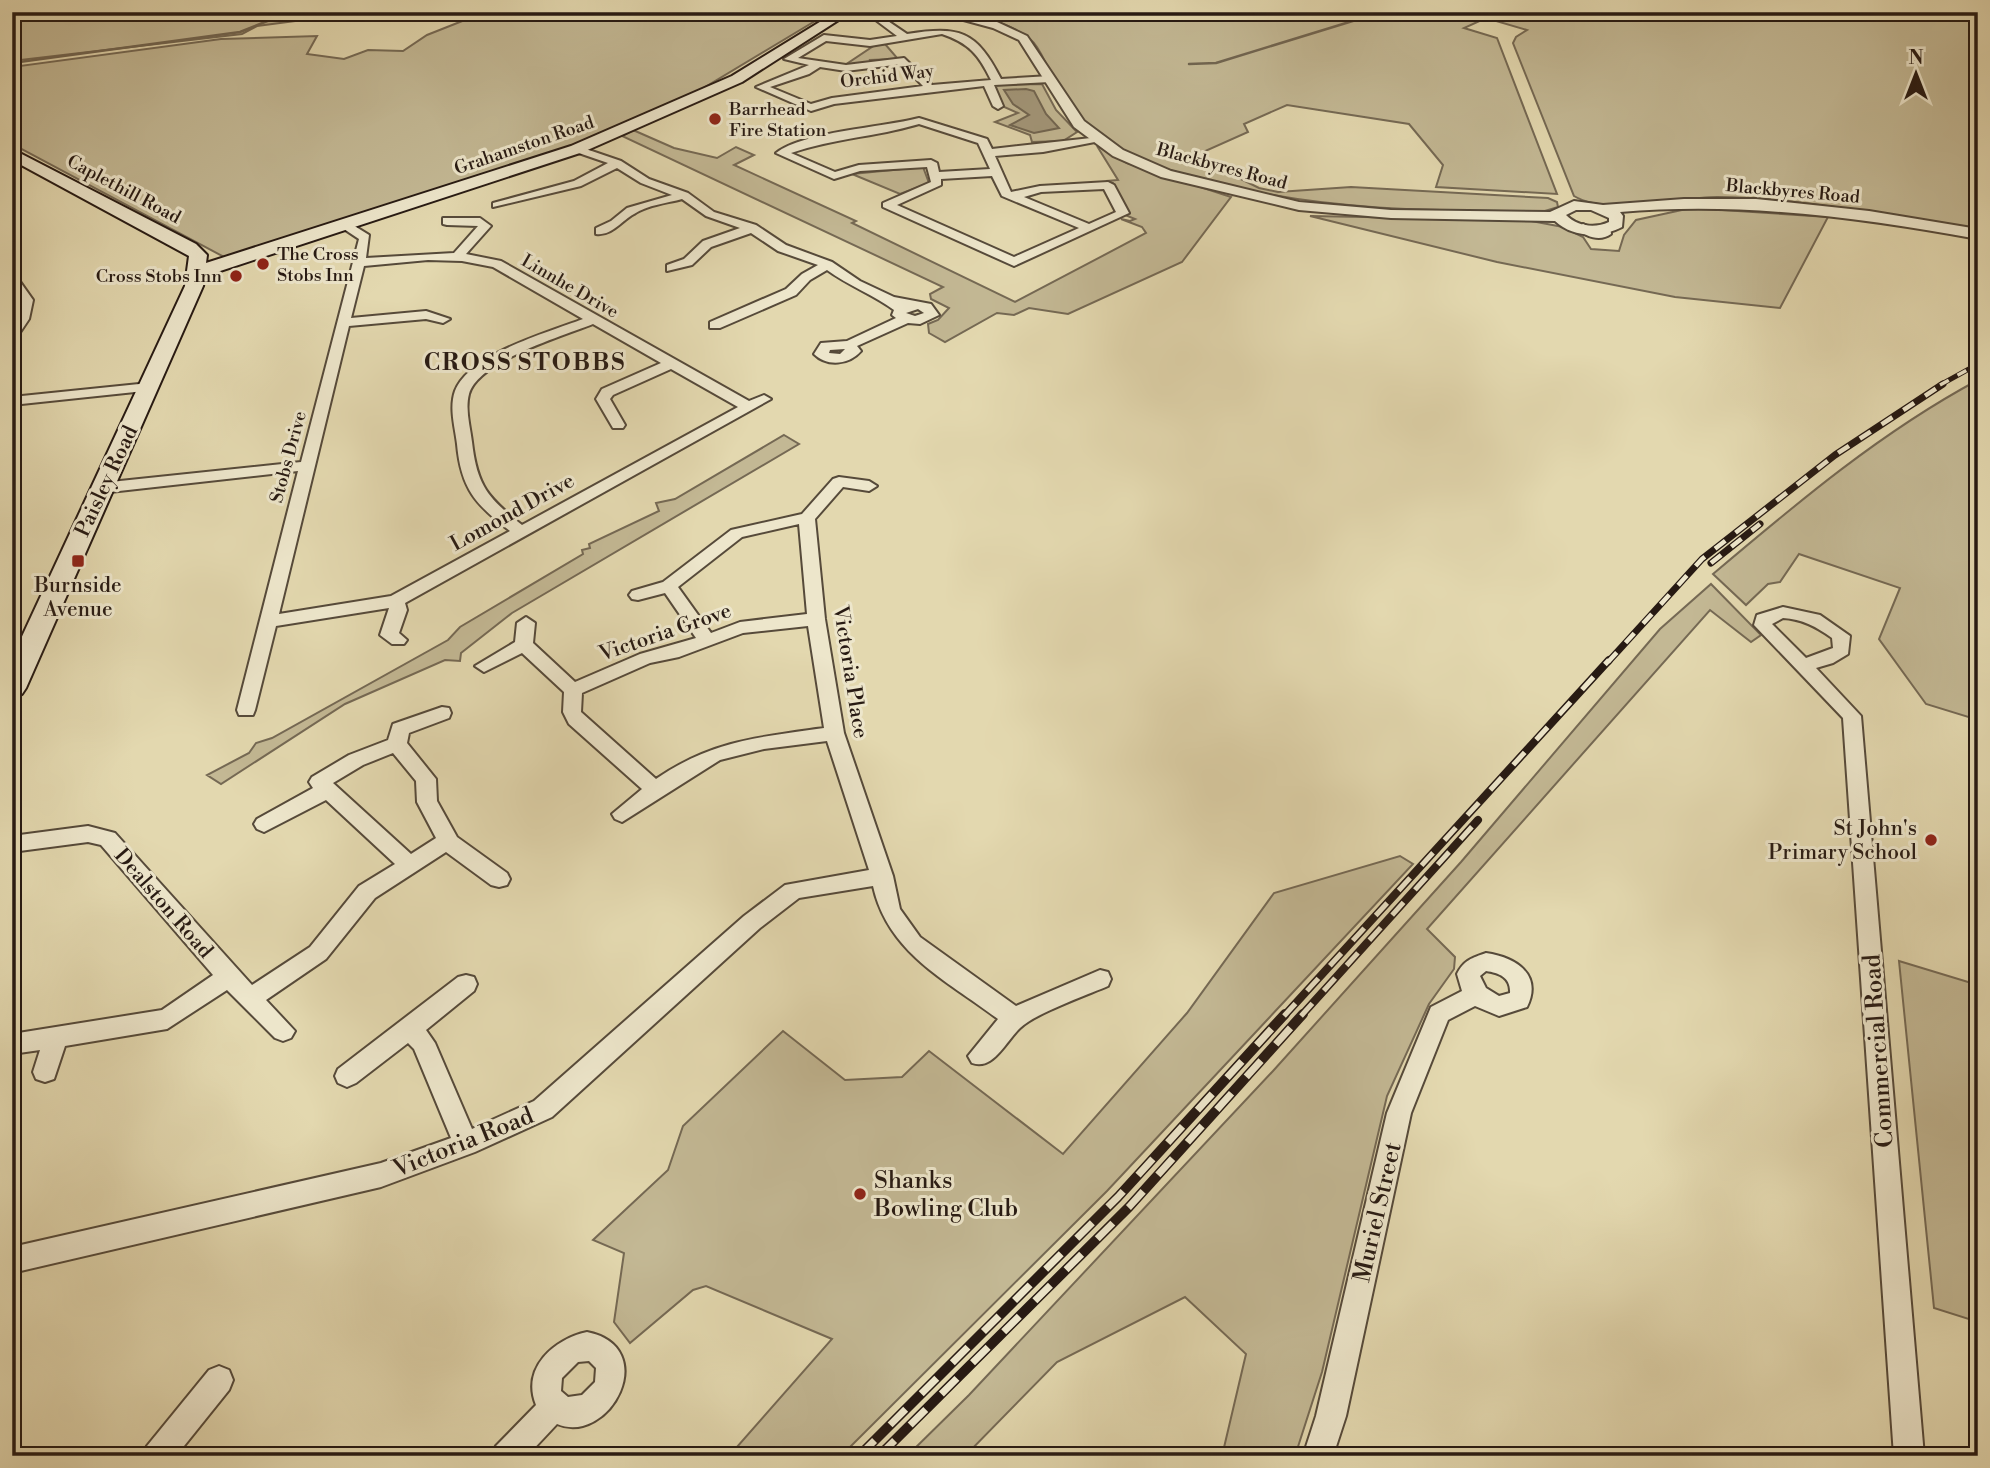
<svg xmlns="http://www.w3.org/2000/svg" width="1990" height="1468" viewBox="0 0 1990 1468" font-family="'Libre Bodoni',serif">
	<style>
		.green { fill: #c3b894; stroke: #756954; stroke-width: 2 }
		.water { fill: #a3977a; stroke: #716551; stroke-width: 2 }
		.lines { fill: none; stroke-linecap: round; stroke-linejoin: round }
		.stream { stroke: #716551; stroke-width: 2.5 }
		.minor-casing { stroke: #564a3a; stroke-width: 4 }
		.tertiary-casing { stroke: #564a3a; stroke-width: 4 }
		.secondary-casing { stroke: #271a13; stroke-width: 4 }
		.minor { fill: #ede6cb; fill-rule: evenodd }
		.tertiary { fill: #ede6cb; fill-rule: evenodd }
		.secondary { fill: #ede6cb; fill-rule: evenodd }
		.rail-far3-casing { stroke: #271a13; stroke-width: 5 }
		.rail-far2-casing { stroke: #271a13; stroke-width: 7 }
		.rail-far1-casing { stroke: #271a13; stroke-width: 8 }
		.rail-casing { stroke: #271a13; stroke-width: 10 }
		.rail-far3 { stroke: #ede6cb; stroke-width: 3.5; stroke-dasharray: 10; stroke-linecap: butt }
		.rail-far2 { stroke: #ede6cb; stroke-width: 4.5; stroke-dasharray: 13; stroke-linecap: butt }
		.rail-far1 { stroke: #ede6cb; stroke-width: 5; stroke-dasharray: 17; stroke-linecap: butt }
		.rail { stroke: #ede6cb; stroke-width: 7; stroke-dasharray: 22; stroke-linecap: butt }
		.poi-dot { fill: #8f2418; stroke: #ede6cb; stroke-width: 2.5 }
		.labels { text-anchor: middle; stroke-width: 6; stroke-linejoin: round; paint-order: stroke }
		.far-street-label { font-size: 18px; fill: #271a13; stroke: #ede6cb }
		.far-poi-label { font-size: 18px; fill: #271a13; stroke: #ede6cb; text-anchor: start }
		.street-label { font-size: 21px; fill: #271a13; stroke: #ede6cb }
		.poi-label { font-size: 21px; fill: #271a13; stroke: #ede6cb }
		.far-district-label { font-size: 23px; font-weight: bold; letter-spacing: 2px; fill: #271a13; stroke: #ede6cb }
		.near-street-label { font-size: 24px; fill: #271a13; stroke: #ede6cb }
		.near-poi-label { font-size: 24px; fill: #271a13; stroke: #ede6cb; text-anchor: start }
	</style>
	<rect width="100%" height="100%" fill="#e3d8af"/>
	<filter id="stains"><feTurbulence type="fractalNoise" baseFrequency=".00286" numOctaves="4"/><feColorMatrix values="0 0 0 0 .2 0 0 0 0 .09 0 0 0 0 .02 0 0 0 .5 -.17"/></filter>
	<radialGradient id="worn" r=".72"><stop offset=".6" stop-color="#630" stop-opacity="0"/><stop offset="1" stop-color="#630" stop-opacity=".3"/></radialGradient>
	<g class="green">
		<polygon points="12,12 374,12 342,21 303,20 257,26 242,34 12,61"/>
		<polygon points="466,12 830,12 695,93 571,147 226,258 12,144 12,67 221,39 317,36 307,54 344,59 368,50 403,51 427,35 470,18"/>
		<path d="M950 12H1978V230C1892 217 1804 198 1717 197 1677 197 1607 216 1574 196L1513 43 1516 37 1527 30 1486 18 1464 28 1497 38 1557 194 1436 187 1443 165 1409 124 1287 105 1244 124 1248 132 1194 156 1259 188 1278 192 1351 187 1548 198 1557 202 1558 207 1545 211C1433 211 1322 211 1213 182 1180 173 1148 165 1118 148 1085 128 1068 103 1049 70 1044 60 1039 46 1030 39 1007 21 978 16 950 12Z"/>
		<polygon points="885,44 898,59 870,60 871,63 845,65 875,45"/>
		<polygon points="1042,84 1056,110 1077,132 1063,141 1032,142 1030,135 995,122 1018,113 1002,106 994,85"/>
		<polygon points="633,130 674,148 717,158 736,147 754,155 734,165 856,221 852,223 1015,302 1146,233 1142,227 1121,219 1130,221 1135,219 1125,215 1129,213 1113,183 1106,181 1118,180 1097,146 1127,163 1231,197 1182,262 1068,314 1029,308 1014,315 997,313 945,342 929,333 928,324 938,320 949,308 931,299 930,294 943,287 622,136"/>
		<polygon points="923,167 929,183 900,194 852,174"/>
		<polygon points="1691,208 1828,217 1780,308 1675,297 1497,262 1310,216 1526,220 1563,227 1583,237 1591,249 1619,251 1624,235 1636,220"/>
		<path d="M1978 380V720L1926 704 1879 639 1900 588 1799 554 1780 582 1768 584 1746 605 1713 574C1797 503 1881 432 1978 380Z"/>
		<polygon points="784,435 799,444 512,613 461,653 460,661 445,660 345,704 221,784 207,775 249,753 256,743 272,738 448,640 460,627 583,554 582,550 590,548 589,544 659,511 656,503 675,499"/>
		<polygon points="1711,584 1761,635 1751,642 1710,610 1427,929 1455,957 1454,969 1429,1004 1387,1096 1322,1372 1295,1456 1222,1456 1246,1354 1185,1297 1057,1362 965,1456 907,1456 969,1395 1273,1071 1461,862 1660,629"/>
		<polygon points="1400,856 1413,864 1107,1191 841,1456 729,1456 832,1339 706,1286 693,1290 630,1343 614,1322 624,1253 593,1240 668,1170 683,1126 783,1031 845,1080 902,1077 929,1051 1063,1154 1187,1013 1274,893"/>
		<polygon points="1899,961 1978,985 1978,1322 1934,1308"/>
	</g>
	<polygon class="water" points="1026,89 1034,91 1046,114 1059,128 1034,133 1010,125 1029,115 1013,104 1004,90"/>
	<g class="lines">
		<g class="stream">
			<polyline points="12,63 240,32 290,12"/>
			<polyline points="1189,64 1216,63 1382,12"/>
		</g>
		<g class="minor-casing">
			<g id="minor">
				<path d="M876 13 907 34C959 26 976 30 1001 79L1050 76 1055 79 1050 82 994 85 1003 106 998 109 993 106 984 86 834 104 811 111 756 87 809 65 784 59 824 35 870 40 897 36 873 18ZM942 34C969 43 979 55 991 80L932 85 904 58 846 65 798 58 826 41 870 46ZM902 64 923 86 832 98 811 104 770 87 809 74 820 67 846 71Z"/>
				<path d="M919 118 987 139 992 149 1100 137V141L1043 152 995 156 1011 192 1040 186 1108 182 1114 185 1129 213 1014 266 883 207V203L931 182 927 167 860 171 834 179 776 153C805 131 881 128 919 118ZM919 124 978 143 990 169 939 172 937 163 931 160 859 165 835 172 791 153C834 138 876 137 919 124ZM992 176 1002 196 1079 228 1014 257 897 205 941 185V179ZM1104 189 1116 212 1089 224 1024 197 1041 192Z"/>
				<path d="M577 146 621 161 649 179 688 193 714 212 756 225 786 245 832 262 860 281 894 297 931 304 939 315 920 324 908 323 857 346 861 351C849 365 827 367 814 354L821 343 847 341 896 318 892 315 894 310C874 295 849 286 827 270L810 280 796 295 720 328H710V322L786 289 802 274 818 265 778 251 751 233 711 247 692 265 667 271V265L684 259 703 241 740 228 706 216 682 199C668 203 647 205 634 214 621 221 612 236 596 234V228L611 221 627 208 672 195 641 183 617 168 581 186 493 207V203L574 181 608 163 573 151 572 149ZM918 309 924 313 915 316 906 313ZM845 349 840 354 829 353 830 350Z"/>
				<path d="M443 218H480L491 226 466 254 501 261 749 401 764 395 771 399 405 603 407 610 399 633 407 640 404 644H392L380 635 389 608 276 626 255 710 253 715H239L237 710 298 471 101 493 93 488 101 483 301 462 359 239 338 225 348 222 369 235 366 258 454 253 478 226 447 225 443 224ZM428 260 462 261 493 267 583 319C549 332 469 354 455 391 449 408 455 427 457 444 461 489 476 505 510 531L391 596 279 614 349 326 426 319 443 323 450 319 426 311 351 318 364 266ZM593 324 661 363 602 389 596 399 613 428H623L625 425 610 399 613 395 671 369 738 407 522 525C488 498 477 486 472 442 470 426 465 409 469 394 478 361 563 336 593 324Z"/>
				<path d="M1583 224 1598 231 1602 226H1610L1611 234C1600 242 1586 237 1577 228Z"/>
				<polygon points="12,275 16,276 33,300 29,319 17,337 12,338 12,324 20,300 12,288"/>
				<polygon points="149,383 156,387 154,390 12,405 12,397"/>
				<path d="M839 477 869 481 877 486 869 491 843 487 815 519 825 619 844 733 893 876 900 909 920 937 1016 1006 1100 970 1108 972 1111 979 1108 986C1087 995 1034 1014 1020 1028 1006 1041 993 1071 972 1063L968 1056 998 1019C946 980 888 953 873 886L799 898 760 928 552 1117 475 1152 381 1187 12 1273V1247L381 1163 451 1138 414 1049 408 1043 356 1083 347 1087 338 1083 335 1076 338 1069 458 977 466 975 474 977 477 984 474 991 426 1030 435 1043 472 1129 534 1101 744 916 785 885 869 870 827 741 764 749 720 760 622 822 615 819 612 814 642 789 569 724 563 712 564 692 522 653 484 672 475 666 515 642 517 623 526 617 535 623 533 643 575 682 640 654 696 638 665 593 638 600 632 599 629 595 632 591 663 582 731 530 802 514 833 479ZM799 524 807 614 740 622 711 633 678 587 742 537ZM808 626 824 728C759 737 711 741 656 779L581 712 582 693 650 663 679 657 743 633Z"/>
				<path d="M1783 607 1820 615 1850 636 1848 654 1833 663 1816 668 1861 716 1924 1456H1894L1843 718 1754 625 1757 615ZM1783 618C1802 619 1817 627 1832 638L1833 648 1806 658 1772 624Z"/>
				<path d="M442 707 449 708 451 713 449 718 409 733 407 743 436 779 437 801 457 837 507 873 510 879 507 885 499 887 491 885 446 852 375 898 326 959 266 1000 295 1031 291 1038 283 1041 275 1038 227 990 167 1029 65 1046 54 1079 45 1082 36 1079 33 1072 40 1050 12 1054V1034L162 1010 213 975 101 845 88 842 12 852V836L88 826 115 833 252 985 310 947 359 886 395 864 326 800 264 832 257 829 254 824 257 819 313 788 309 782 312 777 349 755 388 740 393 724ZM393 753 416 781 417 802 436 838 411 854 333 783 363 765Z"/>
				<path d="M1486 953C1515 957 1543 974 1527 1007L1499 1016 1475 1006 1448 1020 1411 1113 1346 1416 1333 1456H1303L1316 1416 1387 1113 1431 1007 1462 991 1457 974C1464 960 1472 958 1486 953ZM1486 971C1500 973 1511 978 1510 993L1499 996 1486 988 1480 976Z"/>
				<path d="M587 1332C662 1347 610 1446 557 1424L527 1456H491L496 1446 536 1405C521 1368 554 1339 587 1332ZM589 1361 596 1368 595 1382 582 1395 568 1397 561 1391 562 1378 578 1362Z"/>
				<polygon points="219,1366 229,1370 233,1380 229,1390 176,1456 142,1456 147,1446 209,1370"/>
			</g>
		</g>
		<g class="tertiary-casing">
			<path id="tertiary" d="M934 12H955L997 22 1027 36 1084 121 1123 150 1171 171 1299 202 1391 210 1550 212 1574 201 1603 205 1684 199H1756L1869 211 1978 229V239C1858 217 1741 202 1620 212L1623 216 1622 227C1601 238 1573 238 1555 221L1391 218 1299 210 1161 177 1113 156 1074 127 1019 40 993 28ZM1576 210H1591L1609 218V222C1594 229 1577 226 1566 215Z"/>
		</g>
		<g class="secondary-casing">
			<polygon id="secondary" points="836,12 851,12 742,82 583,152 205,276 203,286 26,688 22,694 12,697 12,658 185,286 189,256 12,160 12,149 196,244 207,255 206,263 571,146 732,76"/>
		</g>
		<use href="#minor" class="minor"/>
		<use href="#tertiary" class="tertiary"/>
		<use href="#secondary" class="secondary"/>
		<g class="rail-far3-casing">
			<polyline id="rail-far3" points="1940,385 1978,364"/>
		</g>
		<g class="rail-far2-casing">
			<g id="rail-far2">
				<polyline points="1711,563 1760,524"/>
				<polyline points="1608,662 1702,559 1835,455 1943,384"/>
			</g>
		</g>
		<g class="rail-far1-casing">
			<g id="rail-far1">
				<polyline points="1284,1016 1609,660"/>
				<polyline points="1301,1016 1478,820"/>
			</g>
		</g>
		<g class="rail-casing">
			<g id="rail">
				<polyline points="859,1456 1118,1197 1285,1014"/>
				<polyline points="879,1456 1129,1207 1303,1014"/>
			</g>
		</g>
		<use href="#rail-far3" class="rail-far3"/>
		<use href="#rail-far2" class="rail-far2"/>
		<use href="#rail-far1" class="rail-far1"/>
		<use href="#rail" class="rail"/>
	</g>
	<g class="poi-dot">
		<circle cx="715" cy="119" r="7"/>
		<circle cx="263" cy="264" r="7"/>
		<circle cx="236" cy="276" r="7"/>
		<rect x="71" y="554" width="14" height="14" rx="3.5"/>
		<circle cx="1931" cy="840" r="7"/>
		<circle cx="860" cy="1194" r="7"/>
	</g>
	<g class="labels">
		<g class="far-street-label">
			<text transform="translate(887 76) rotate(-7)" y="6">Orchid Way</text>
			<text transform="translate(524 145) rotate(-19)" y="6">Grahamston Road</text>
			<text transform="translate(1222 166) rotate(15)" y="6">Blackbyres Road</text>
			<text transform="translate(124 189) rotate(28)" y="6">Caplethill Road</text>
			<text transform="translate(1793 191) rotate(5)" y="6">Blackbyres Road</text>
			<text transform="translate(570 286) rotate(30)" y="6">Linnhe Drive</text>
			<text transform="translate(288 457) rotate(-75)" y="6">Stobs Drive</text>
		</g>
		<g class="far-poi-label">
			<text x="729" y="115">Barrhead<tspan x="729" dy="21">Fire Station</tspan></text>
			<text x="277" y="260">The Cross<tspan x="277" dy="21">Stobs Inn</tspan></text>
			<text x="222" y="282" text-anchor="end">Cross Stobs Inn</text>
		</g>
		<g class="street-label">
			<text transform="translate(106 481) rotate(-65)" y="7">Paisley Road</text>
			<text transform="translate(512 512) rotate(-29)" y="7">Lomond Drive</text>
			<text transform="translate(665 632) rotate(-19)" y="7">Victoria Grove</text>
			<text transform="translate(851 672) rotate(81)" y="7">Victoria Place</text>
			<text transform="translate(164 903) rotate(49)" y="7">Dealston Road</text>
		</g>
		<g class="poi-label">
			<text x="78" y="592">Burnside<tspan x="78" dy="24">Avenue</tspan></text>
			<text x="1917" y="835" text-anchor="end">St John's<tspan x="1917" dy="24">Primary School</tspan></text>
		</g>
		<g class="far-district-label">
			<text x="525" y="370">CROSS STOBBS</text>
		</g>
		<g class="near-street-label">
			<text transform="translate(1878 1051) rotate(-94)" y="8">Commercial Road</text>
			<text transform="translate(463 1142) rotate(-22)" y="8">Victoria Road</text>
			<text transform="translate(1377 1212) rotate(-77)" y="8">Muriel Street</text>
		</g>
		<g class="near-poi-label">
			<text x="874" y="1188">Shanks<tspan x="874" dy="28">Bowling Club</tspan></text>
		</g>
	</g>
	<rect width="1990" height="1468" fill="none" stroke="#e3d8af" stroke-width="42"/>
	<rect x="14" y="14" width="1962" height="1440" fill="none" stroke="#271a13" stroke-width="3.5"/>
	<rect x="21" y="21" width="1948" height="1426" fill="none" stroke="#271a13" stroke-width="2"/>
	<g transform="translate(1916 74)" stroke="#ede6cb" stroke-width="5" paint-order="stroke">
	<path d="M0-5L12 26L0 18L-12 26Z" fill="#271a13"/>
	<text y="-10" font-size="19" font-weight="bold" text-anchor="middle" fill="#271a13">N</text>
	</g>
	<rect width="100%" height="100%" filter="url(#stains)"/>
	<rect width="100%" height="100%" fill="url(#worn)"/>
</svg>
